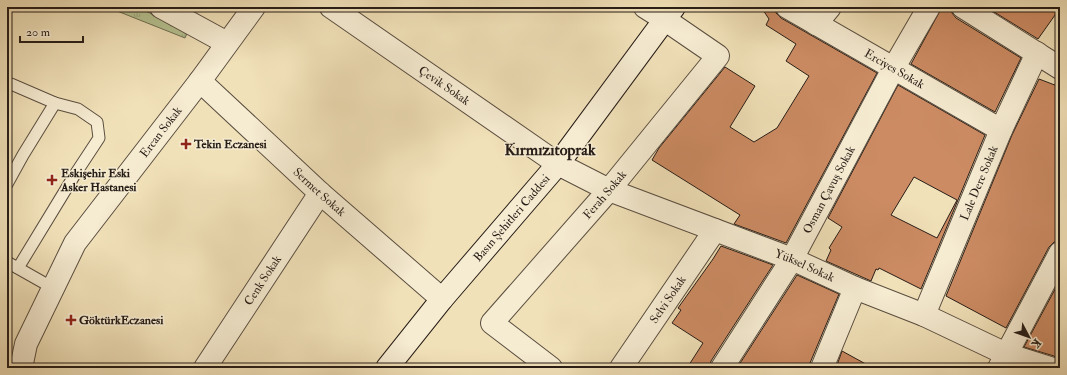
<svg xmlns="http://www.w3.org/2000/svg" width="1067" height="375" viewBox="0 0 1067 375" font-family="'IM FELL Double Pica',serif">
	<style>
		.park { fill: url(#park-tufts); stroke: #6e7054 }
		.building { fill: #cc8b63; stroke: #271d17; fill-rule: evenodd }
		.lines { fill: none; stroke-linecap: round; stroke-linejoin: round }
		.service-casing { stroke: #5a4e40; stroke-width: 13 }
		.minor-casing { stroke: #5a4e40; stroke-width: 24 }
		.secondary-casing { stroke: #271d17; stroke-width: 24 }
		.service { stroke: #f6ecd2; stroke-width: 11 }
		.minor { stroke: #f6ecd2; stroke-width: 22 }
		.secondary { stroke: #f6ecd2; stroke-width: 22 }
		.poi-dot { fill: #8f2418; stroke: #f6ecd2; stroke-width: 1.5 }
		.labels { text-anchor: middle; stroke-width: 3; stroke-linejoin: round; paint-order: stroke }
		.street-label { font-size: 12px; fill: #271d17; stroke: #f6ecd2 }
		.poi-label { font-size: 12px; font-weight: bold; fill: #271d17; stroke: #f6ecd2; text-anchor: start }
		.district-label { font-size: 16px; font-weight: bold; fill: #271d17; stroke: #f6ecd2 }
	</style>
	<defs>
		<pattern id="park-tufts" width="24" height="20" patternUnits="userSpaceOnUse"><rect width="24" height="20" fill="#b6c392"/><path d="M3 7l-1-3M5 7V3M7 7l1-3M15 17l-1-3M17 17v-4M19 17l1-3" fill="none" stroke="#9ca77d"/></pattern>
	</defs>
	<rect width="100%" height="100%" fill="#f1e1b9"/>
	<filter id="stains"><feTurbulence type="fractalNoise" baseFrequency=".005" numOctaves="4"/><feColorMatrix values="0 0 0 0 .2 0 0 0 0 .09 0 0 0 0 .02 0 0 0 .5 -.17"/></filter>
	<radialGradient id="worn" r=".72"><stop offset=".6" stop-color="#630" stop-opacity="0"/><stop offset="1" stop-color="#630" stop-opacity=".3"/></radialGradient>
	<polygon class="park" points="107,7 137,7 188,31 185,38"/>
	<g class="building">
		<polygon points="761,7 775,7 776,13 781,18 877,73 786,243 734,224 740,215 652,160 659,148 725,67 755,86 730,127 754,142 777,128 809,76 786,61 796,44 766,25 769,19"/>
		<polygon points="942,7 951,7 952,13 956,18 1021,58 995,112 911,64"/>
		<polygon points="986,7 1060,7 1060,8 1038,39"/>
		<polygon points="1039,79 1060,87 1060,241 1054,242 1049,247 1006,328 946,296 1012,135"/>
		<path d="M898 85 985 135 921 289 879 268 878 270 876 269 871 281 826 261 831 250 829 248 842 227 828 218ZM914 177 957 200 937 238 891 215Z"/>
		<polygon points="721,246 773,265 711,361 710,368 687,368 703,343 672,323 681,310 678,308 713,259"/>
		<polygon points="797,275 839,294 810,363 810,368 737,368"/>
		<polygon points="1060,280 1060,361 1054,356 1024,347"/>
		<polygon points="842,351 873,368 836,368"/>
	</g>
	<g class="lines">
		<g class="service-casing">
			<g id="service">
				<polyline points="11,84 55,103 78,109 97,122 99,138 74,176 18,268"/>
				<polyline points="7,184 23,155 55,103"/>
				<polyline points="7,262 53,288"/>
			</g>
		</g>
		<g class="minor-casing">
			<g id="minor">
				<polyline points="161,7 227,43"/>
				<path id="s1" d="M331 7 558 164 609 190 792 259 855 288 924 315 1006 354 1050 368"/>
				<path id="s2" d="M787 7 1001 130"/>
				<polyline points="963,7 1060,68"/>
				<polyline points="816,24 830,7"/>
				<path id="s3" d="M200 81 320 193 442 299"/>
				<path id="s4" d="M924 315 1001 130 1037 53"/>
				<path id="s5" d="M21 368 26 344 75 243 200 81 254 7"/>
				<path id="s6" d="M205 368 320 193"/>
				<path id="s7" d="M551 368 492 323 609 190 718 56 664 19 645 7"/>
				<path id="s8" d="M621 368 715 230"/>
				<path id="s9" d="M722 368 792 259 893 69 929 7"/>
				<polyline points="822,368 855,288"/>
				<polyline points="999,368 1060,253"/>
			</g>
		</g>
		<g class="secondary-casing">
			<g id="secondary">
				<path id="s10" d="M387 368 442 299 558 164 674 7"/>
			</g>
		</g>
		<use href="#service" class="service"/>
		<use href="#minor" class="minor"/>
		<use href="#secondary" class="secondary"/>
	</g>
	<g class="poi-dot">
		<path d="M184 138h4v4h4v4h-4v4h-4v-4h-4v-4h4z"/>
		<path d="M50 174h4v4h4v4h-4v4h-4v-4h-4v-4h4z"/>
		<path d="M69 314h4v4h4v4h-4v4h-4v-4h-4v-4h4z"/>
	</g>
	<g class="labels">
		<g class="street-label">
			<text dy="4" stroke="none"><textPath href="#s2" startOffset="124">Erciyes Sokak</textPath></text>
			<text dy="4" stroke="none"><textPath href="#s1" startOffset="138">Çevik Sokak</textPath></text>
			<text dy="4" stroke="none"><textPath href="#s5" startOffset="277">Ercan Sokak</textPath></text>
			<text dy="4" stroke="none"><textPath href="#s4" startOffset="143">Lale Dere Sokak</textPath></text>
			<text dy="4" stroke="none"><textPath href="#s9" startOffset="208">Osman Çavuş Sokak</textPath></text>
			<text dy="4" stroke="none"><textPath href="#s3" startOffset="163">Sermet Sokak</textPath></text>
			<text dy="4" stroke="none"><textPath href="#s7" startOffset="245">Ferah Sokak</textPath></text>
			<text dy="4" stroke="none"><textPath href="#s10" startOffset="195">Basın Şehitleri Caddesi</textPath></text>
			<text dy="4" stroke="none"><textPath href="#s1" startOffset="543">Yüksel Sokak</textPath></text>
			<text dy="4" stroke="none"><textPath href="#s6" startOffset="105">Cenk Sokak</textPath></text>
			<text dy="4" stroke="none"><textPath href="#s8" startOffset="83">Selvi Sokak</textPath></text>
		</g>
		<g class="poi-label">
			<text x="194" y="148">Tekin Eczanesi</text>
			<text x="61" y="177">Eskişehir Eski<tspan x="61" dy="14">Asker Hastanesi</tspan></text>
			<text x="79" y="324">GöktürkEczanesi</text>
		</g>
		<g class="district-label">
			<text x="550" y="155">Kırmızıtoprak</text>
		</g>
	</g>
	<rect width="1067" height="375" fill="none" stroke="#f1e1b9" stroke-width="24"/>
	<rect x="8" y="8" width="1051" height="359" fill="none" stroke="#271d17" stroke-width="2"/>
	<rect x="12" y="12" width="1043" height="351" fill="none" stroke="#271d17"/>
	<g transform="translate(1029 337) rotate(131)" stroke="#f6ecd2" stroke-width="3" paint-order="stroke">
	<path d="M0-3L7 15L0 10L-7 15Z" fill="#271d17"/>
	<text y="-6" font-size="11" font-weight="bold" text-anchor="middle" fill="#271d17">K</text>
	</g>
	<path d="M20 36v6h63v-6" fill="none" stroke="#271d17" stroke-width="2"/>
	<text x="26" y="36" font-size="12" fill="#271d17" stroke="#f6ecd2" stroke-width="3" paint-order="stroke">20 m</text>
	<rect width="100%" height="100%" filter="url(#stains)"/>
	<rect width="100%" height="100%" fill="url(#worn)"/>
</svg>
